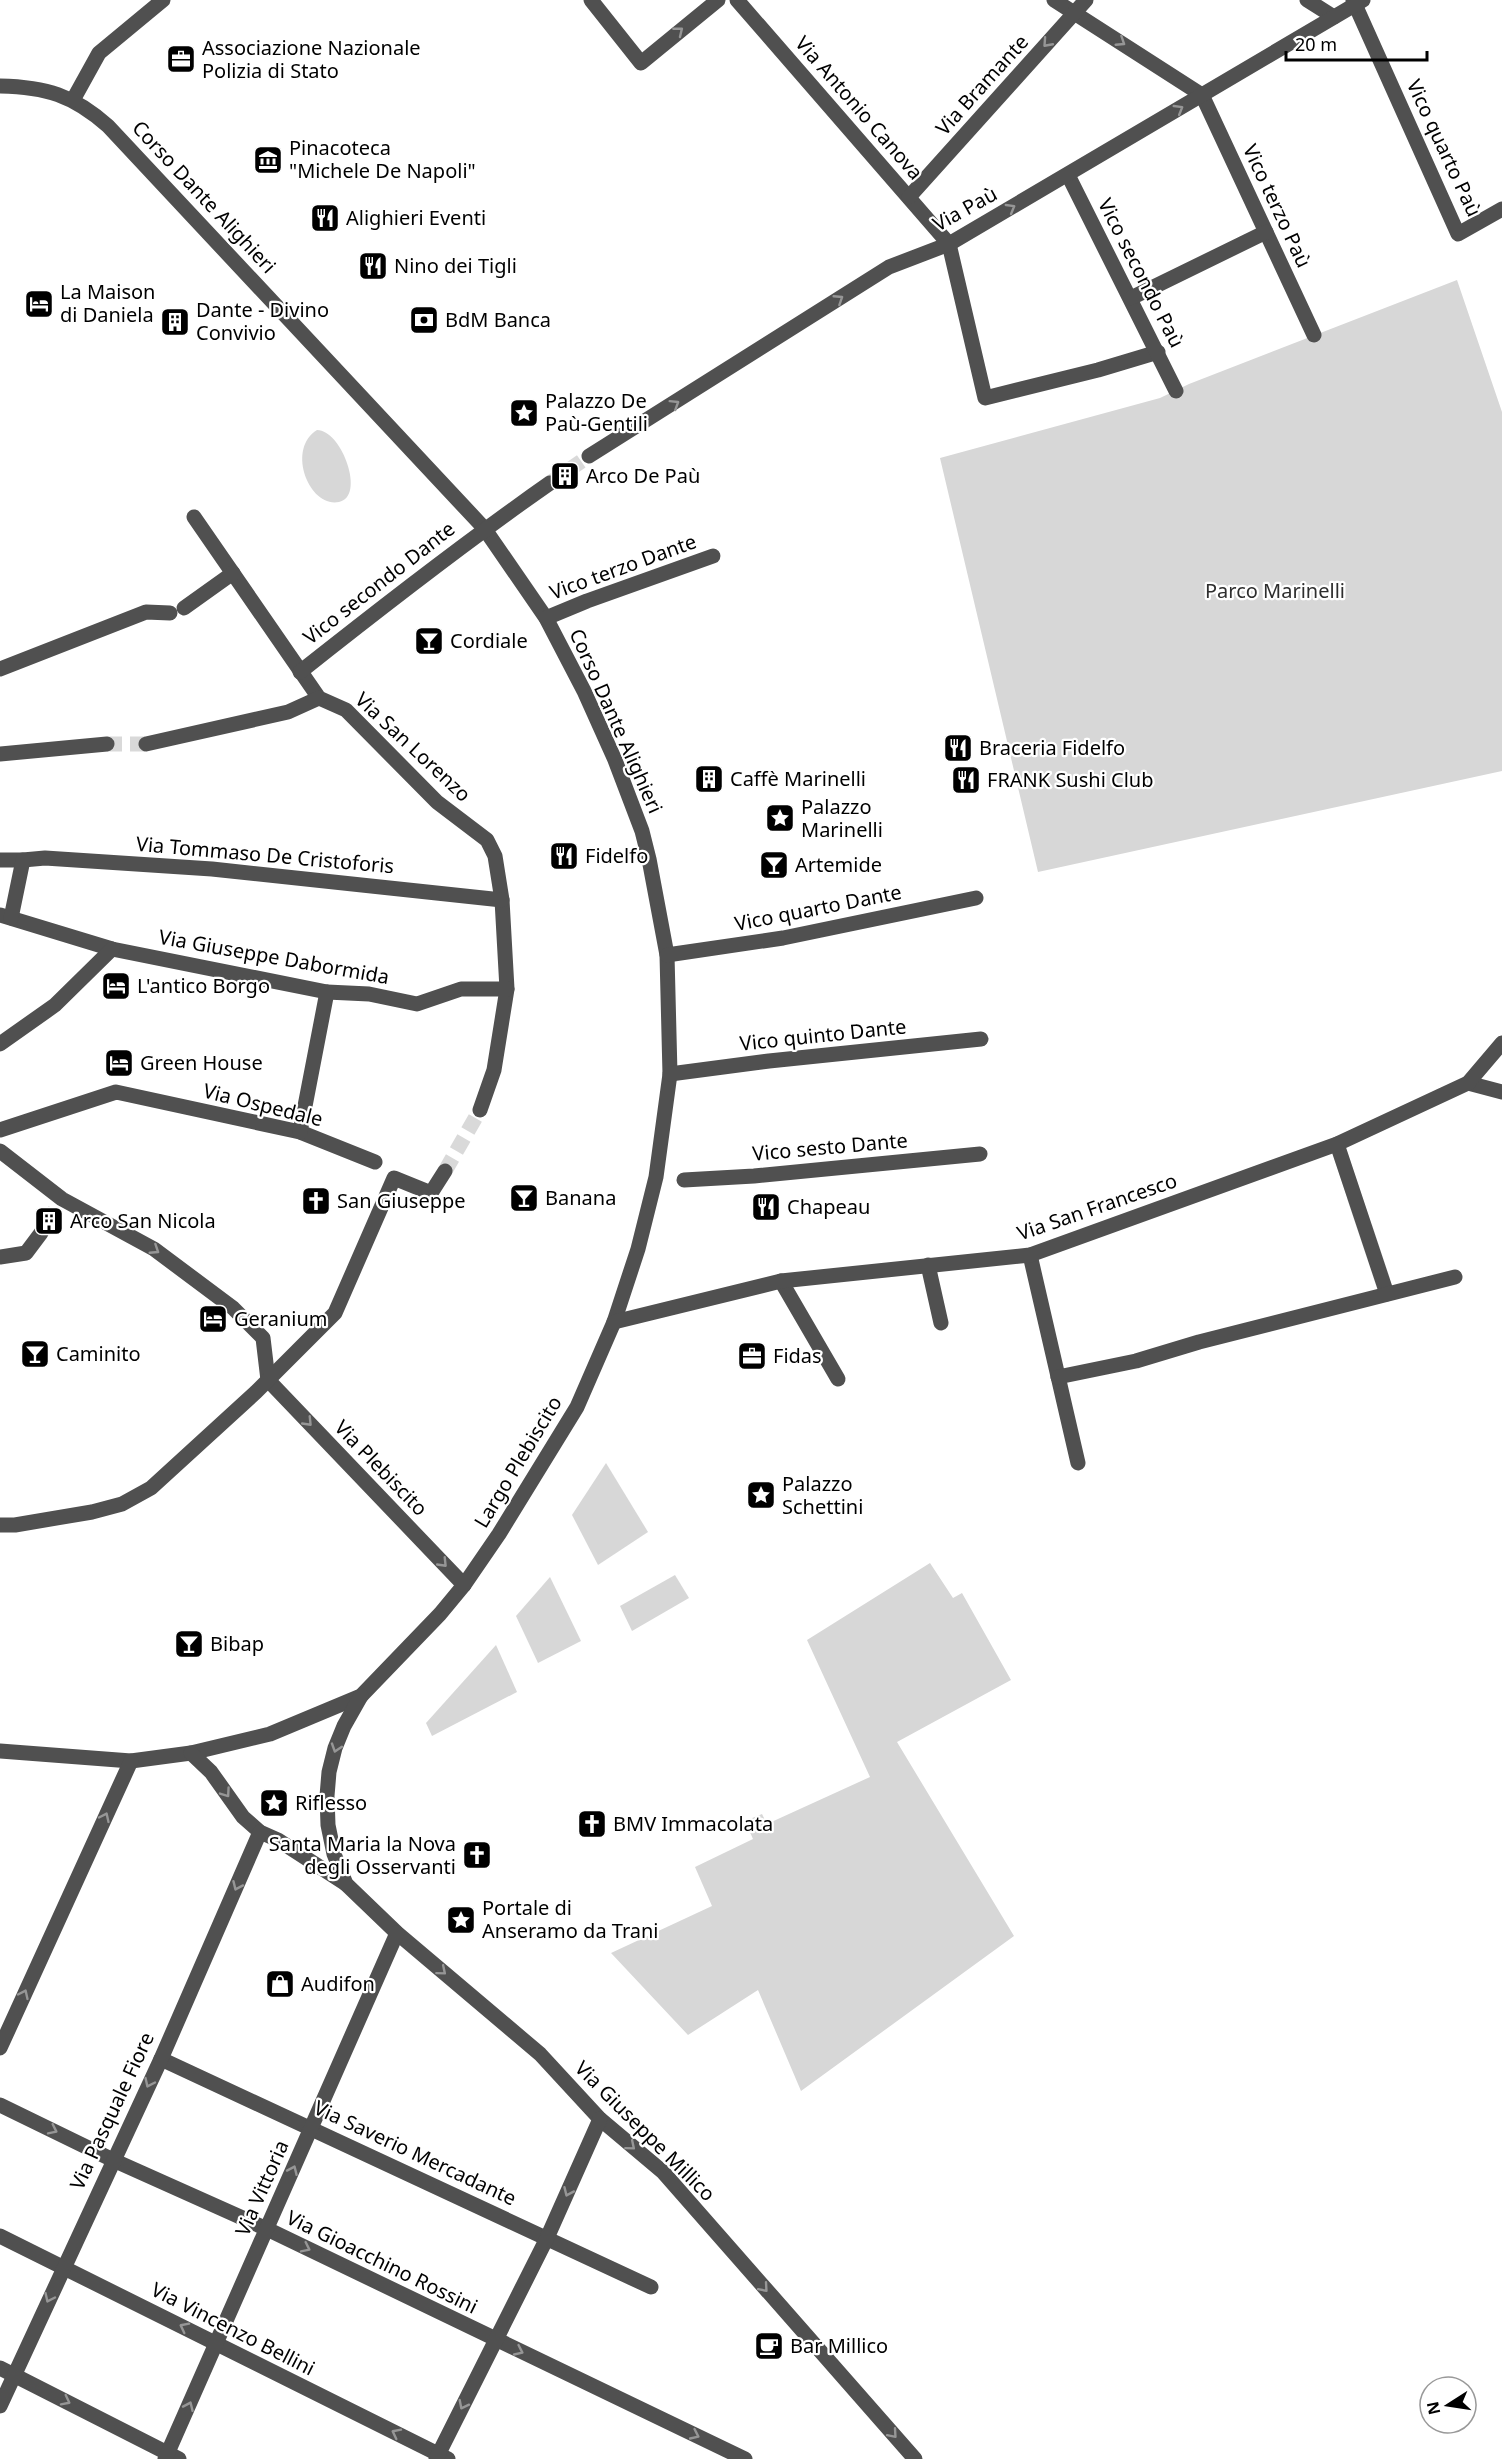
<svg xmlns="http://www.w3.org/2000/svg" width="1502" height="2459" viewBox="0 0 1502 2459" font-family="'Noto Sans',sans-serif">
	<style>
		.green { fill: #d7d7d7 }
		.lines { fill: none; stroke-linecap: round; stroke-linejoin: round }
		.minor-tunnel { stroke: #d9d9d9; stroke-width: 15; stroke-dasharray: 15 8; stroke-linecap: butt }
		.minor { stroke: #505050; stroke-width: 15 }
		.oneway { stroke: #969696 }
		.labels { text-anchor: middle; stroke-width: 4.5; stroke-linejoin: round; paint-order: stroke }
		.poi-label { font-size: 20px; fill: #000; stroke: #fff; text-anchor: start }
		.street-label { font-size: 20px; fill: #000; stroke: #fff }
		.park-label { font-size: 20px; fill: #2e2e2e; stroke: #fff }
	</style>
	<rect width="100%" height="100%" fill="#fff"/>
	<g class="green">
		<polygon points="1457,280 1502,412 1502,771 1038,872 940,458 1160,398 1189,384"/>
		<path d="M317 430C342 430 366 497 339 502 309 508 286 449 317 430Z"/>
		<polygon points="606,1463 648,1532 598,1565 572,1515"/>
		<polygon points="930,1563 953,1598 962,1593 1011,1680 897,1742 1014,1936 801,2091 758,1990 688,2035 611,1953 712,1906 695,1867 753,1839 745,1821 762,1814 767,1824 870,1777 807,1640"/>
		<polygon points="675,1575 689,1598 632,1631 620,1606"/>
		<polygon points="550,1577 581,1641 538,1663 516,1616"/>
		<polygon points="496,1645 517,1692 432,1736 426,1723"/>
	</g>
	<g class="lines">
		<g class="minor-tunnel">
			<polyline points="550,483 589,456"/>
			<polyline points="107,744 146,744"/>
			<polyline points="445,1171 480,1110"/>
			<polyline points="41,1233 55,1210"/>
		</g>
		<g class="minor">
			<polyline points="591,0 641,63 718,0"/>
			<polyline points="737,0 949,244 985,398 1098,370 1158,352"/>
			<polyline points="1054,0 1202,95 1314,335"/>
			<polyline points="1307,0 1334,17"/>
			<polyline points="1353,0 1458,234 1502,209"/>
			<path d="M0 86C46 87 73 95 108 126L484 528 546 618 584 691 615 760 642 831 649 859 667 955 670 1074 656 1177 638 1249 614 1322 577 1407 499 1534 464 1585 440 1614 361 1696 270 1734 191 1753 131 1761 0 1751"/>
			<polyline points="73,100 99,53 163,0"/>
			<polyline points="1068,175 1176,391"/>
			<polyline points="909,197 1086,0"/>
			<polyline points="1131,298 1266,232"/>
			<polyline points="589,456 889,267 949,244 1363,0"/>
			<polyline points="194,517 319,698 346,710 437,802 487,840 495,856 502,900 507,989 494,1070 480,1110"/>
			<polyline points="184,608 233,573"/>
			<polyline points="546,618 587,601 713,556"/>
			<polyline points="0,669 146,612 170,613"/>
			<path d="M300 672C382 607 464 543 550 483"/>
			<polyline points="146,744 288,712 319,698"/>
			<polyline points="0,754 107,744"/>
			<polyline points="0,860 23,860"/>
			<polyline points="0,915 112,949 327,992 369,994 417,1004 461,989 507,989"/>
			<polyline points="11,918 23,860 45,858 212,869 502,900"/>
			<polyline points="667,955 783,938 976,898"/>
			<polyline points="0,1044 55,1005 112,949"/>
			<polyline points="670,1074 769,1061 981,1039"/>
			<polyline points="1468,1083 1502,1092"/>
			<polyline points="0,1130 116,1092 300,1132 375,1162"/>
			<polyline points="300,1132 327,992"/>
			<polyline points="1337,1144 1387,1294"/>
			<polyline points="0,1151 62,1199 154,1249 233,1308 263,1338 268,1380"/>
			<polyline points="684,1180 754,1176 980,1154"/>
			<polyline points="1030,1255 1078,1463"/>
			<polyline points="0,1257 26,1253 41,1233"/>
			<polyline points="928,1265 941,1323"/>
			<polyline points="781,1281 838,1379"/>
			<polyline points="614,1322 781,1281 1030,1255 1337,1144 1468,1083 1502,1043"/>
			<polyline points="1058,1377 1136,1361 1199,1342 1455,1277"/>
			<polyline points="268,1380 464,1585"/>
			<polyline points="0,1525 15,1525 92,1512 122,1504 151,1488 256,1392 335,1313 394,1178 431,1193 445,1171"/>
			<polyline points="361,1696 344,1726 335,1748 329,1772 327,1796 328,1825 334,1854 346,1884 397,1933 540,2054 600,2119 663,2172 915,2459"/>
			<polyline points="191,1753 211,1772 243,1817 260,1832 278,1840 346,1884"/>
			<polyline points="0,2048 131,1761"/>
			<polyline points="161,2059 651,2287"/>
			<polyline points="0,2105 113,2160 267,2229 745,2459"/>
			<polyline points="0,2236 448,2459"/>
			<polyline points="0,2368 179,2459"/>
			<polyline points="0,2406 161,2059 260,1832"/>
			<polyline points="165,2459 397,1933"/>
			<polyline points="436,2459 547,2238 600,2119"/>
		</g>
	</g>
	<defs><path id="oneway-chevron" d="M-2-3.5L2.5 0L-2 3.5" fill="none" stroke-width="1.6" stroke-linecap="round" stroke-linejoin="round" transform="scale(1.5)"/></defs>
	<g class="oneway">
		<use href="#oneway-chevron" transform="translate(679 31) rotate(-39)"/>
		<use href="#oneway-chevron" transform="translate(1121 42) rotate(33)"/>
		<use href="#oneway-chevron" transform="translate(1047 43) rotate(132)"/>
		<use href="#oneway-chevron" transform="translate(1179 109) rotate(-31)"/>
		<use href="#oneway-chevron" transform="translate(1011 208) rotate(-30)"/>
		<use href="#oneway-chevron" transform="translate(839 299) rotate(-33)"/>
		<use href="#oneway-chevron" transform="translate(675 404) rotate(-32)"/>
		<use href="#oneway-chevron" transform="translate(155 1250) rotate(33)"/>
		<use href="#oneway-chevron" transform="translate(308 1422) rotate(46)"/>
		<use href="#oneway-chevron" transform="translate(443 1563) rotate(46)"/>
		<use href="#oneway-chevron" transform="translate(336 1748) rotate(108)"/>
		<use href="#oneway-chevron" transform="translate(226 1793) rotate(55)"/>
		<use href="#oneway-chevron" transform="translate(105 1817) rotate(-65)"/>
		<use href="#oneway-chevron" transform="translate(237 1886) rotate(114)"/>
		<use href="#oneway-chevron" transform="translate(442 1971) rotate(40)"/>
		<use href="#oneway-chevron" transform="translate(24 1994) rotate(-65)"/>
		<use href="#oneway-chevron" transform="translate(149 2083) rotate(115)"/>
		<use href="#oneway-chevron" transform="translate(53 2130) rotate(26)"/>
		<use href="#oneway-chevron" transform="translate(631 2146) rotate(40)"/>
		<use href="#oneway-chevron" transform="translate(293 2170) rotate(-66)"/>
		<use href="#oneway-chevron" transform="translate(568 2192) rotate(114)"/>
		<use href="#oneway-chevron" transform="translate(306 2248) rotate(26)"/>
		<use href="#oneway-chevron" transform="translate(764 2288) rotate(49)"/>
		<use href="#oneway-chevron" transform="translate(49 2298) rotate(115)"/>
		<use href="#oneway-chevron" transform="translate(184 2327) rotate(-153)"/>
		<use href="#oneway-chevron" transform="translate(519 2351) rotate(25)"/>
		<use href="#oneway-chevron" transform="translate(66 2401) rotate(27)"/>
		<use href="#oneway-chevron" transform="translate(463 2405) rotate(117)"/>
		<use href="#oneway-chevron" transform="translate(189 2406) rotate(-66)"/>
		<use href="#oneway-chevron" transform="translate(396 2433) rotate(-153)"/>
		<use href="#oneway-chevron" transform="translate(893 2434) rotate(49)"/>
		<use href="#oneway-chevron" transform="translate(695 2435) rotate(25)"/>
	</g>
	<defs>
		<g id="office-square" transform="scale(1.5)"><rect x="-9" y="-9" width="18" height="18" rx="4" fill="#000" stroke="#fff"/><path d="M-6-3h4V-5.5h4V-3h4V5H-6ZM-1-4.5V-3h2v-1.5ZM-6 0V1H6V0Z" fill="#fff"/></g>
		<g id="museum-square" transform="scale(1.5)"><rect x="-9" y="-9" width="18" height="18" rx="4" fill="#000" stroke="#fff"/><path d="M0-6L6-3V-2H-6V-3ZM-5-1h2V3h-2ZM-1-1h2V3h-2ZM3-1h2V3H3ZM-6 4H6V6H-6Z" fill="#fff"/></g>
		<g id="restaurant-square" transform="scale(1.5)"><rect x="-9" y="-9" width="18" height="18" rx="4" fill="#000" stroke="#fff"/><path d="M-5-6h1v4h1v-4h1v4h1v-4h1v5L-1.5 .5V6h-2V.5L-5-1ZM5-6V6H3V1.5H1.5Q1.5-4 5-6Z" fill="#fff"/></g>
		<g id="hotel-square" transform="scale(1.5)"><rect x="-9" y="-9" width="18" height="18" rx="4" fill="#000" stroke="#fff"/><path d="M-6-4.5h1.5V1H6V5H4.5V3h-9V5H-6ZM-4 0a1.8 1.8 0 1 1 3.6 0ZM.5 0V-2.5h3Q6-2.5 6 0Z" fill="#fff"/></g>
		<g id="bank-square" transform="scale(1.5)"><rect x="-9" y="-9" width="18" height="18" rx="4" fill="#000" stroke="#fff"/><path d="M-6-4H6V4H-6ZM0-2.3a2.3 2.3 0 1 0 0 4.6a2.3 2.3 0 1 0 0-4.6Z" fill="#fff"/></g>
		<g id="building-square" transform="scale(1.5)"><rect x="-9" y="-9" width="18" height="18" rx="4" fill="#000" stroke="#fff"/><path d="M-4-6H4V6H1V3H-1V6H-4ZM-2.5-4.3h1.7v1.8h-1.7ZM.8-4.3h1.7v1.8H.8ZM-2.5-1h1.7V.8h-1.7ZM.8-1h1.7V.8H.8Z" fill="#fff"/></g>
		<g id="sight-square" transform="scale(1.5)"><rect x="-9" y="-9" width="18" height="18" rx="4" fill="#000" stroke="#fff"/><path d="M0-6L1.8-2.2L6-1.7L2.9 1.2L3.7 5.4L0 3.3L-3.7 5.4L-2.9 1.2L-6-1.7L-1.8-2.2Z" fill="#fff"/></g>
		<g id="bar-square" transform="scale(1.5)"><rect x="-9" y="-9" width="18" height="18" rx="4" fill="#000" stroke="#fff"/><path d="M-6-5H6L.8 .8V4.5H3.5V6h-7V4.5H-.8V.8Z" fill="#fff"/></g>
		<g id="church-square" transform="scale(1.5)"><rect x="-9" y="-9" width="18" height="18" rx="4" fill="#000" stroke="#fff"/><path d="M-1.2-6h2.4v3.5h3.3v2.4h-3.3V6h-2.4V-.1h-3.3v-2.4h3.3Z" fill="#fff"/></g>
		<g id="shop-square" transform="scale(1.5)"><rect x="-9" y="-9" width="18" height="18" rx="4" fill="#000" stroke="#fff"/><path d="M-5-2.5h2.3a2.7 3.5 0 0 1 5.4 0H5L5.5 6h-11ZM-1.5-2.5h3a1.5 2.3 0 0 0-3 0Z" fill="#fff"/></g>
		<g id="cafe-square" transform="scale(1.5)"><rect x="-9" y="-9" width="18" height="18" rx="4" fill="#000" stroke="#fff"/><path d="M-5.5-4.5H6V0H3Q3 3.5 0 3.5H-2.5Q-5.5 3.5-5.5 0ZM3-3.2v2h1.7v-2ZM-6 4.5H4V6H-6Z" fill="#fff"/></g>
	</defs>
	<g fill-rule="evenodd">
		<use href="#office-square" x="181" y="59"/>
		<use href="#museum-square" x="268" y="160"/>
		<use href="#restaurant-square" x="325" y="218"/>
		<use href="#restaurant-square" x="373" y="266"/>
		<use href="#hotel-square" x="39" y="304"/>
		<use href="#bank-square" x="424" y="320"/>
		<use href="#building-square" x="175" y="322"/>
		<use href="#sight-square" x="524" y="413"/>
		<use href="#building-square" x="565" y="476"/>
		<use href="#bar-square" x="429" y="641"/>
		<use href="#restaurant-square" x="958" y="748"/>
		<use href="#building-square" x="709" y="779"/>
		<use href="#restaurant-square" x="966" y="780"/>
		<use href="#sight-square" x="780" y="818"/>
		<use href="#restaurant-square" x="564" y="856"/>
		<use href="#bar-square" x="774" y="865"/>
		<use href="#hotel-square" x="116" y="986"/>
		<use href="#hotel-square" x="119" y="1063"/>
		<use href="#bar-square" x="524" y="1198"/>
		<use href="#church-square" x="316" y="1201"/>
		<use href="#restaurant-square" x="766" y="1207"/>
		<use href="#building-square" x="49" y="1221"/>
		<use href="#hotel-square" x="213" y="1319"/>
		<use href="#bar-square" x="35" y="1354"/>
		<use href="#office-square" x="752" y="1356"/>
		<use href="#sight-square" x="761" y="1495"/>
		<use href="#bar-square" x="189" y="1644"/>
		<use href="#sight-square" x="274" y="1803"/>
		<use href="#church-square" x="592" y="1824"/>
		<use href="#church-square" x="477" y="1855"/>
		<use href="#sight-square" x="461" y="1920"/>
		<use href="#shop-square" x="280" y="1984"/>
		<use href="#cafe-square" x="769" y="2346"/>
	</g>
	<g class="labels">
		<g class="poi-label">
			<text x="202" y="55">Associazione Nazionale<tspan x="202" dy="23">Polizia di Stato</tspan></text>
			<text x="289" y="155">Pinacoteca<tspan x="289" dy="23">"Michele De Napoli"</tspan></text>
			<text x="346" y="225">Alighieri Eventi</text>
			<text x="394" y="273">Nino dei Tigli</text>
			<text x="60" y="299">La Maison<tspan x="60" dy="23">di Daniela</tspan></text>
			<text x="196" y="317">Dante - Divino<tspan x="196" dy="23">Convivio</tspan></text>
			<text x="445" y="327">BdM Banca</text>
			<text x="545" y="408">Palazzo De<tspan x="545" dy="23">Paù-Gentili</tspan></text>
			<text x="586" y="483">Arco De Paù</text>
			<text x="450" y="648">Cordiale</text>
			<text x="979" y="755">Braceria Fidelfo</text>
			<text x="730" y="786">Caffè Marinelli</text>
			<text x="987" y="787">FRANK Sushi Club</text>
			<text x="801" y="814">Palazzo<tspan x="801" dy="23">Marinelli</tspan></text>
			<text x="585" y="863">Fidelfo</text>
			<text x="795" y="872">Artemide</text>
			<text x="137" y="993">L'antico Borgo</text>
			<text x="140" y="1070">Green House</text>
			<text x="545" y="1205">Banana</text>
			<text x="337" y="1208">San Giuseppe</text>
			<text x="787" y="1214">Chapeau</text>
			<text x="70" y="1228">Arco San Nicola</text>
			<text x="234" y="1326">Geranium</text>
			<text x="56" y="1361">Caminito</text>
			<text x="773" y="1363">Fidas</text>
			<text x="782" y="1491">Palazzo<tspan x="782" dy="23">Schettini</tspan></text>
			<text x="210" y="1651">Bibap</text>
			<text x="295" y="1810">Riflesso</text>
			<text x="613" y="1831">BMV Immacolata</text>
			<text x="456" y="1851" text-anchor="end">Santa Maria la Nova<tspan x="456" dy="23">degli Osservanti</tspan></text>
			<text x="482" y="1915">Portale di<tspan x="482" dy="23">Anseramo da Trani</tspan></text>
			<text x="301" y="1991">Audifon</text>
			<text x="790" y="2353">Bar Millico</text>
		</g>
		<g class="street-label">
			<text transform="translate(982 85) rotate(-48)" y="7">Via Bramante</text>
			<text transform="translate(859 108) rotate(49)" y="7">Via Antonio Canova</text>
			<text transform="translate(1444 148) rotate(65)" y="7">Vico quarto Paù</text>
			<text transform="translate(204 197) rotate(47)" y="7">Corso Dante Alighieri</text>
			<text transform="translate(1277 206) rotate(65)" y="7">Vico terzo Paù</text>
			<text transform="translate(965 209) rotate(-29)" y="7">Via Paù</text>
			<text transform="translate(1141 273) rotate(63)" y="7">Vico secondo Paù</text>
			<text transform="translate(623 567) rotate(-20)" y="7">Vico terzo Dante</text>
			<text transform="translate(379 583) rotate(-38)" y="7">Vico secondo Dante</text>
			<text transform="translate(616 721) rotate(66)" y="7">Corso Dante Alighieri</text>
			<text transform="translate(413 747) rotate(43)" y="7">Via San Lorenzo</text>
			<text transform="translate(265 855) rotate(5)" y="7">Via Tommaso De Cristoforis</text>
			<text transform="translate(818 908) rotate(-11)" y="7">Vico quarto Dante</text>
			<text transform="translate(274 957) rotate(10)" y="7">Via Giuseppe Dabormida</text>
			<text transform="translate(823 1035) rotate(-6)" y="7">Vico quinto Dante</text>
			<text transform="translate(263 1105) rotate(14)" y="7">Via Ospedale</text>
			<text transform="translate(830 1147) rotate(-5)" y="7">Vico sesto Dante</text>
			<text transform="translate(1097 1207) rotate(-19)" y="7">Via San Francesco</text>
			<text transform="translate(518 1462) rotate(-59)" y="7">Largo Plebiscito</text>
			<text transform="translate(381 1468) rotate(46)" y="7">Via Plebiscito</text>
			<text transform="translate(112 2111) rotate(-65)" y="7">Via Pasquale Fiore</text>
			<text transform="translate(645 2131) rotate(45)" y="7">Via Giuseppe Millico</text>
			<text transform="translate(415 2153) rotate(25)" y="7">Via Saverio Mercadante</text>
			<text transform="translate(262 2188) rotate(-66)" y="7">Via Vittoria</text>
			<text transform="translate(382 2262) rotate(26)" y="7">Via Gioacchino Rossini</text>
			<text transform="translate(233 2329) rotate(27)" y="7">Via Vincenzo Bellini</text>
		</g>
		<g class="park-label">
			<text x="1275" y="598">Parco Marinelli</text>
		</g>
	</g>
	<g transform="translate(1448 2405) rotate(258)"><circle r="28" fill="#ffffff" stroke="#999999" stroke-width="1.5"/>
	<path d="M0-4.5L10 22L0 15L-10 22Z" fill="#000000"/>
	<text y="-9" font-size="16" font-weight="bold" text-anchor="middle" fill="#000000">N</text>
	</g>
	<path d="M1286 51v9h141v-9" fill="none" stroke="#000000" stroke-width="3"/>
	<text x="1295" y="51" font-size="18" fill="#000000" stroke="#ffffff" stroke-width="4.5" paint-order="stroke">20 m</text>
</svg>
